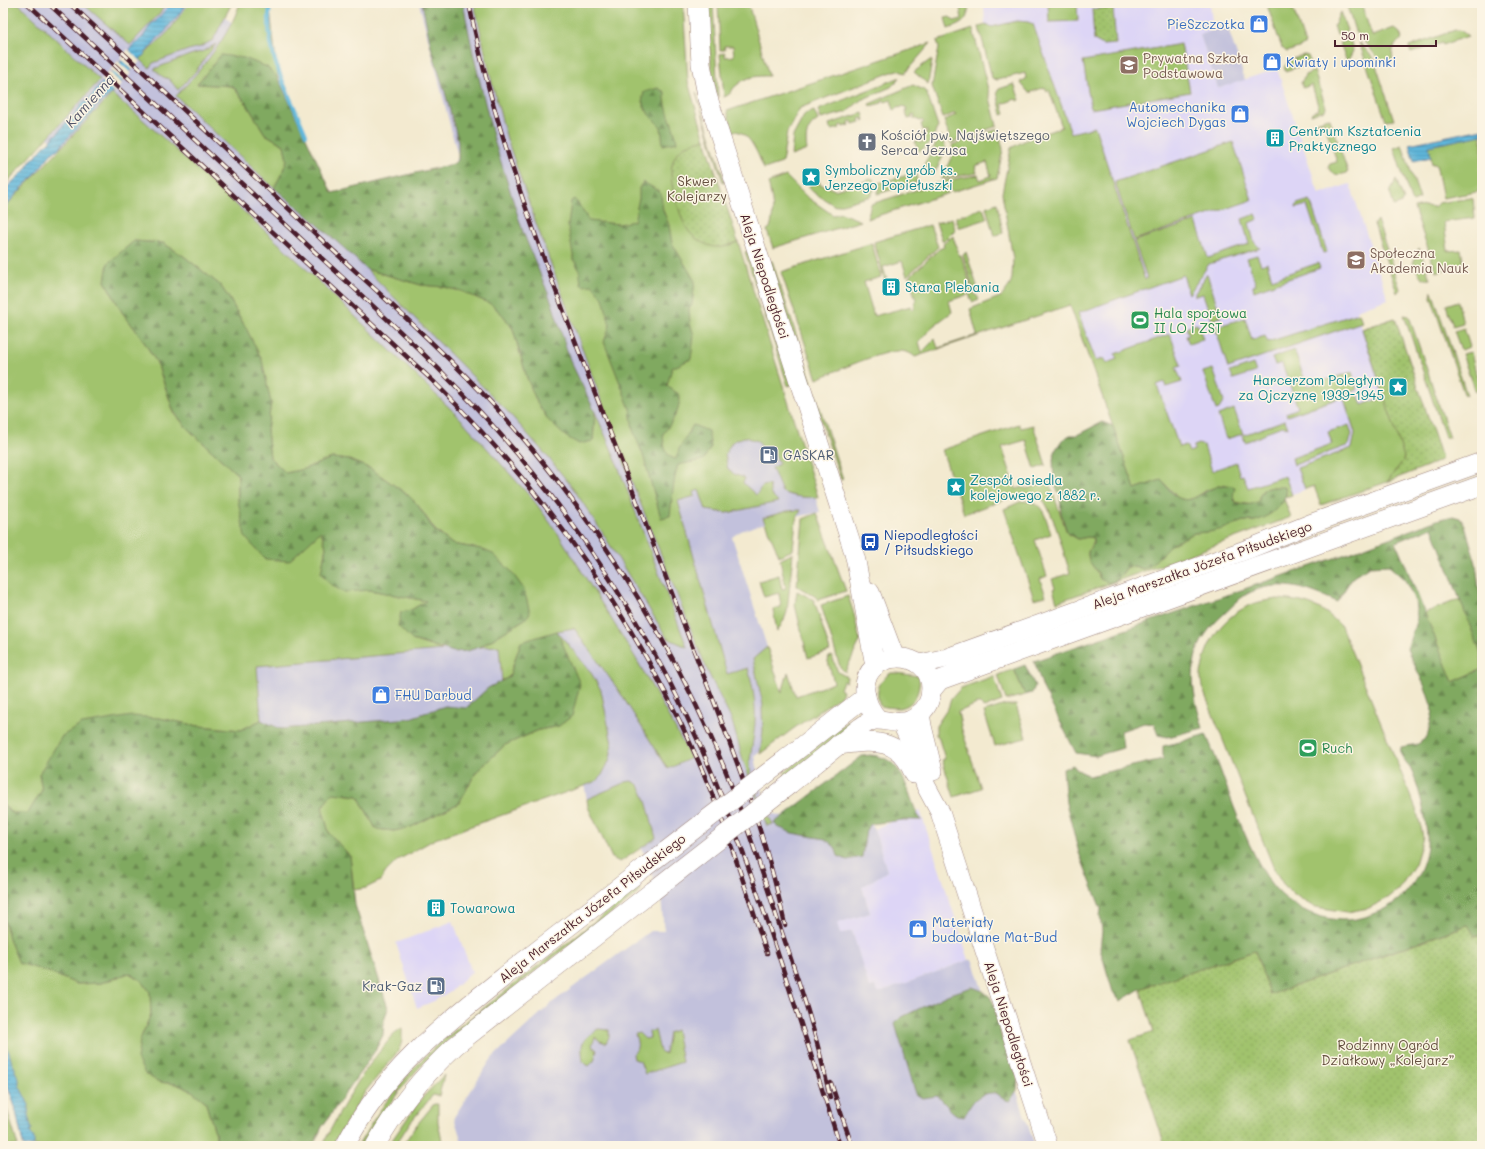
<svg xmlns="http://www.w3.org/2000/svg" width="1485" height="1149" viewBox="0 0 1485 1149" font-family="Mali,sans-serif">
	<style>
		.built { fill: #ddd5f6 }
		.industrial { fill: #c2c1dc }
		.grass { fill: #a1c36d; stroke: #76714c }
		.forest { fill: url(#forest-firs); stroke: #656446 }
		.park { fill: url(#park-dots); stroke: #76714c }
		.water { fill: url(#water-rules); stroke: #546b84 }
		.pier { fill: #f3ead0 }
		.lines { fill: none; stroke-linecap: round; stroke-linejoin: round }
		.stream { stroke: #5eb7dc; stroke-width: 4 }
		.minor-casing { stroke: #9e847e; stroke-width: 20 }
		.minor { stroke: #fff; stroke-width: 19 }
		.rail-casing { stroke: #4a1f2b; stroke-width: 4.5 }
		.rail { stroke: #fcf5e5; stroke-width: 3; stroke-dasharray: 9; stroke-linecap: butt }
		.minor-bridge-casing { stroke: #9e847e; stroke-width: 20; stroke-linecap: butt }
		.minor-bridge { stroke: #fff; stroke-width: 19 }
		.labels { text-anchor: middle; stroke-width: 3; stroke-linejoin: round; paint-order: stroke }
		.shop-label { font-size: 13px; fill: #366cbe; stroke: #fcf5e5; text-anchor: start }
		.education-label { font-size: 13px; fill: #785e54; stroke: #fcf5e5; text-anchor: start }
		.culture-label { font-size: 13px; fill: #0d838f; stroke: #fcf5e5; text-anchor: start }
		.worship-label { font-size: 13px; fill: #5b616d; stroke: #fcf5e5; text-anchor: start }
		.park-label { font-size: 13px; fill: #64503f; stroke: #fcf5e5 }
		.street-label { font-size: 13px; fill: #4a1f2b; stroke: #fcf5e5 }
		.leisure-label { font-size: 13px; fill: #27864d; stroke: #fcf5e5; text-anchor: start }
		.service-label { font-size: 13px; fill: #4e5e75; stroke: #fcf5e5; text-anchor: start }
		.transit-label { font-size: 13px; fill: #164399; stroke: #fcf5e5; text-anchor: start }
		.water-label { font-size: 14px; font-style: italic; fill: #515469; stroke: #fcf5e5 }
	</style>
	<defs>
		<pattern id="forest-firs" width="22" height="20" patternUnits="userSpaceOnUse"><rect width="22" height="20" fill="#80a960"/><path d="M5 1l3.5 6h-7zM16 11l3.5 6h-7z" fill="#6b894f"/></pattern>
		<pattern id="park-dots" width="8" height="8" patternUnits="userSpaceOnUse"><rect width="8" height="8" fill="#a1c36d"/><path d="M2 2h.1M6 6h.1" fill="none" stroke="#8ca75f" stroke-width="1.8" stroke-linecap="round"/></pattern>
		<pattern id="water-rules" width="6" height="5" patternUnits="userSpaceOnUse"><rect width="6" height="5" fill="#5eb7dc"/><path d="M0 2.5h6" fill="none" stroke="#5094b3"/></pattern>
	</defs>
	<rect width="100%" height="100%" fill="#fcf5e5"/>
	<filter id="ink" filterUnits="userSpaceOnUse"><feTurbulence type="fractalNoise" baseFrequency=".025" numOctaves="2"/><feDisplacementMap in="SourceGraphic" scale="8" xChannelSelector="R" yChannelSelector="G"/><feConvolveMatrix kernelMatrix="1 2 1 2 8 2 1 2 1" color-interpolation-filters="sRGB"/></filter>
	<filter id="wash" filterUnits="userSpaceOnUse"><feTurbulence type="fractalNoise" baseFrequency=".012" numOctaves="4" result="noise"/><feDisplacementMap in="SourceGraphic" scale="16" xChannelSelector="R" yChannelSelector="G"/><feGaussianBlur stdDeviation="0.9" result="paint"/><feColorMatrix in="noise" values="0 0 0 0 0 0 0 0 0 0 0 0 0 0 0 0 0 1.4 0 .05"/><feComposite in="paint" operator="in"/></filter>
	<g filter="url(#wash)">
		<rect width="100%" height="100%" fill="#f3ead0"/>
		<g class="built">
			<polygon points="984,3 1210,3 1212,22 1209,32 1200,35 1218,88 1277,69 1319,194 1350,184 1388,299 1356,310 1403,454 1152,545 1135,489 1070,305 1145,280 1095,127 1071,133 1033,24 1017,21 992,27 985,25"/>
			<polygon points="920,810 969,960 882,992 877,992 869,988 852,931 840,934 836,923 870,913 862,887 887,871 874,829"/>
			<polygon points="453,921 472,972 452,990 434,1001 417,1008 396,943"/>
		</g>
		<g class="industrial">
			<polygon points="3,3 209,3 246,35 328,204 432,197 458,157 419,3 474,3 487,66 520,177 590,363 789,413 820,512 758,525 741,531 732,537 793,729 772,741 755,755 758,777 770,813 782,816 841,773 874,829 887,871 862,887 870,913 837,923 840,934 852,931 869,987 876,986 878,992 882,992 972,959 1035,1146 463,1146 454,1117 492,1058 553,1002 650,931 664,931 661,898 645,854 640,848 612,858 588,807 571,706 531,634 116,197 3,98"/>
			<polygon points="1227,25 1245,80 1218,88 1200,35"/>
			<polygon points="499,646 504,710 281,729 261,720 257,666 391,653"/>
		</g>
		<g class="grass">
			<polygon points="3,3 18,3 100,80 3,187"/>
			<polygon points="82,3 167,3 159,14 130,45"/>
			<polygon points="189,3 232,3 213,40 200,47 188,50 153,63 149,68 140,59 169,31"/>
			<path d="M240 3H270V10L278 78 267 67 221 55 197 84 232 86 246 103 265 134 284 145 287 160 282 173 274 188 176 96C201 70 229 37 240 3Z"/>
			<path d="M474 3H683L688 82 705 139 721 247 738 242 818 497C804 498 795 497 782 492L772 468 779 464 771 446 763 449 758 441 744 437 732 442 725 454 728 470 736 475 745 478 743 483 756 495C761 490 759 485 769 485L771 495 778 502 727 513 706 510 699 490 694 492 695 496 678 501 727 674 748 668C754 690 757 710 754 733 753 742 751 751 750 760 749 783 762 806 773 824L767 826 743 760 732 721 708 672 624 462 537 226 507 139 492 83Z"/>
			<path d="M708 3H713L718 97C709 86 709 21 708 3Z"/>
			<path d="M718 3H748L769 76C757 76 747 76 737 85 730 90 734 93 724 97L720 54 725 53V57L734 56 733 46H724L725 50H720Z"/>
			<path d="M966 3H969V5C968 22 962 24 948 29L945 18 950 17 954 21 962 19 960 8Z"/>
			<polygon points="1048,3 1077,3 1078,21 1049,22"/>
			<polygon points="1269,3 1291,3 1305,44 1301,47 1287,52 1282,48 1268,8"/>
			<path d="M1346 3H1361L1372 36 1394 28 1400 33 1402 39C1395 43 1391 50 1393 59L1382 63 1355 31Z"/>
			<polygon points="1340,12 1347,30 1345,33 1337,35 1334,26"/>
			<path d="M1017 21 1028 22 1033 24 1071 133 1095 127 1145 280 1147 278 1134 241 1196 221 1208 258 1249 244 1242 219 1256 214 1258 219 1249 223 1254 242 1260 248 1209 264 1189 294 1183 275 1078 313 1096 361 1104 358 1107 363 1117 359 1115 354 1170 334 1181 365 1176 367 1182 382 1166 387 1164 382 1157 385 1179 447 1186 445 1189 452 1194 450V446L1199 444 1204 446 1212 471 1236 462 1240 476 1243 475 1248 488 1285 476 1292 495 1285 497 1286 494 1285 488 1273 487 1264 489 1259 497V501L1252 505 1235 502 1233 496 1225 484 1207 490 1196 497 1186 500 1178 498 1161 480 1135 489 1070 305 915 357C911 353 907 352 901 351 882 350 837 371 817 379L781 272 872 243 881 277 864 282 874 316 911 306 912 310 914 309 916 300 909 277 939 249 944 247 943 244 953 236 959 256 961 255 973 293 977 296 979 299 972 302 969 294 949 301 952 312 932 327 919 342 922 352 935 339 938 348 977 335 970 309 1002 296 1010 285 1012 278 1013 259 1002 193 1011 148 1026 140 1062 127 1049 90 1047 91 1045 87 1029 93 1020 82 1026 79 1025 73 997 80 992 78 979 27 986 25 992 27Z"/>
			<polygon points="973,29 997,126 951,143 944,120 956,115 955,113 943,118 932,86 939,47 937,41"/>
			<polygon points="1455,30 1460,30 1468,36 1443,45 1442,43 1411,53 1409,47"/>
			<polygon points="1348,40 1351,42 1353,51 1347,62 1340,43"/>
			<polygon points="1359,42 1374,59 1394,120 1386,121"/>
			<path d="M931 43 905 73 897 70 800 108 787 132 782 163 764 169C759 157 750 130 733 131L727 111Z"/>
			<polygon points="216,44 195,72 178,90 169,79 163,77 154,69 190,55 204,51"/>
			<polygon points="1181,44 1190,92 1091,109 1083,61"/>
			<polygon points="1304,55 1308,56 1311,63 1285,71 1284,67 1290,60"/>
			<polygon points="930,60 932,61 928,84 914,72"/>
			<polygon points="1314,71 1326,107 1324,110 1311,115 1312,112 1319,109 1312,85 1303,88 1301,83 1305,75"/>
			<polygon points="898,78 900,78 891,87 861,100 847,112 821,119 818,110"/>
			<polygon points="1014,84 1020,100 1017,101 1016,99 1002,104 1005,114 1002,115 997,92 999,89"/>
			<path d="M913 85 926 91 938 127C933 136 929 149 918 151L915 142 918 141 921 143 923 141 920 139 923 133H927V130H923L921 124 924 122 922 120 920 121 914 118 915 115 912 114V118L908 119 905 110H907L906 107H904V106L899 108V107L894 110 891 100 885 102 884 100 882 101V103L870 106 869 104Z"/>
			<polygon points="696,92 725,182 723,183"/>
			<polygon points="112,94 140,117 298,261 460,418 535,502 559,535 635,657 664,708 691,758 668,769 619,691 574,628 557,631 590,671 601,690 612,744 610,759 602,775 595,782 435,839 398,860 386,872 380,881 366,888 354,890 350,856 329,833 322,807 332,793 358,796 376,829 394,831 411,827 459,803 476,772 505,745 539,730 559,726 521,642 509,677 502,681 499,646 480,647 525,619 481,549 452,544 435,530 417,504 408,495 371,469 349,460 332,458 304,469 286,473 270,458 267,430 271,403 247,330 229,298 220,285 185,257 163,243 134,241 105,281 122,312 141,337 157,363 174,413 187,428 238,475 238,500 312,539 321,531 326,547 323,562 363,590 370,590 426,601 411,610 401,612 412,640 442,650 257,666 261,720 241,730 199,726 159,718 39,774 42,790 28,814 12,813 3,805 3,209"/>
			<path d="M814 111 818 120C806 128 805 137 807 150L791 156 793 136 805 114Z"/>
			<polygon points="863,113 865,120 863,121 862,118 859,119 860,122 853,124 852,121 849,122 850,125 843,127 842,125 839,126 840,128 832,130 830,129 829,124"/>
			<path d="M1327 118 1330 119 1348 172C1340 176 1332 176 1328 167L1330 164 1337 162 1324 122 1316 124 1314 123Z"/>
			<polygon points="998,129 1003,149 997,178 952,192 942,183 943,181 978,175 980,180 991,176 987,162 975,166 977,173 941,179 954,152 952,145"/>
			<polygon points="941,135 946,150 933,176 923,166"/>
			<polygon points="1482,135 1482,191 1443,198 1436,164 1432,164 1429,146"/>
			<polygon points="1233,142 1252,200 1134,240 1115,182"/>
			<polygon points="1402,145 1420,199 1413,202 1411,200 1394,148"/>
			<polygon points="815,170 820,184 835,190 871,179 873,179 876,185 871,196 835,206 813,192 808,187 815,182 811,171"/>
			<polygon points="916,173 917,182 877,194 879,186 878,183"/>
			<path d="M786 176 807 197 833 215 841 213 861 221 773 248 767 230 770 228C775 212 772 198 768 183Z"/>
			<polygon points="1396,179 1404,201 1402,203 1394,206 1390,193"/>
			<polygon points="938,183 949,193 867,219 871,204"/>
			<polygon points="1471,198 1473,199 1475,218 1444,222 1448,251 1461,250 1464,264 1436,272 1414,208 1424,206 1434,207 1438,203"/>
			<polygon points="1310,200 1327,252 1323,253 1307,205 1296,208 1297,204"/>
			<polygon points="997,203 1003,233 994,236 986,207"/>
			<polygon points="983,208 987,219 961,227 958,227 956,217"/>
			<polygon points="952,218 955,230 943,242 936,223"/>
			<polygon points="1377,220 1400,289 1397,293 1374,224"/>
			<polygon points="930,225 938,247 907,276 902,261 883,267 888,284 886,284 874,242"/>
			<path d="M1419 248 1430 279C1420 281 1417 270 1413 263Z"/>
			<polygon points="748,251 792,384 788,386 745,252"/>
			<polygon points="1257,255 1261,265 1267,263 1272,279 1318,263 1320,268 1254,291 1253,286 1256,285 1247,258"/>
			<polygon points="772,261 812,383 808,383 769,262"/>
			<polygon points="366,269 421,285 443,287 461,291 491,304 503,315 513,329 527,378 593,441 595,412 613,453 687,647 667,638 602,532 573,488 547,456 508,412"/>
			<polygon points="1207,274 1221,317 1212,320 1203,294 1195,296 1195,293"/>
			<polygon points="1432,291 1467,395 1464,394 1431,297"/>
			<polygon points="1458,301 1463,323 1453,326 1446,305"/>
			<polygon points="1359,313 1362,322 1228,368 1215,327 1245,318 1252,340 1265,336 1268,342"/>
			<polygon points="1404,315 1409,316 1450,438 1445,437"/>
			<polygon points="1395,318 1400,384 1417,384 1403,461 1387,482 1321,505 1314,486 1305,489 1297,468 1352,448 1355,433 1344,399 1358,394 1362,405 1384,397 1362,329"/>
			<polygon points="1196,324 1198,325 1203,339 1189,344 1186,336 1189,335 1186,328"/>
			<polygon points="1464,328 1470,347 1461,350 1454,331"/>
			<polygon points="1294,350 1307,386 1352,372 1357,390 1339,396 1339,398 1287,416 1286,413 1298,408 1282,363 1275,365 1272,358"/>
			<polygon points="1471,352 1480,390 1475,392 1462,354"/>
			<polygon points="1253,364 1256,372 1233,379 1230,372"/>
			<polygon points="1213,369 1224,401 1219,409 1216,410 1203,372"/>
			<polygon points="814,390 843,479 841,480 811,391"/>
			<polygon points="1234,409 1243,434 1226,439 1218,415"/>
			<polygon points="1285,420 1288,428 1282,426 1266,432 1264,435 1245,442 1243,435"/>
			<path d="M1019 424 1021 428 1033 425 1046 465 1035 469 1026 440 1002 447 1016 489 1024 487 1026 489 1049 481 1067 533 1078 539 1088 537 1093 538C1093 545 1089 548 1088 553 1087 562 1097 569 1100 579L1122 574 1127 567 1134 566 1143 569 1172 544 1194 533 1209 532 1243 521H1255L1283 502 1284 499 1291 517 1159 566 1057 602 1053 589 1055 588 1052 579 1070 573C1064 555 1054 513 1043 500 1040 496 1034 494 1030 494 1015 494 980 509 964 514L942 450Z"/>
			<polygon points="1349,425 1352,434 1349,445 1294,465 1292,458 1332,444 1328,432"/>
			<path d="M1022 501C1044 501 1045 516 1051 534L1035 540 1047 576 1040 579 1046 596 1034 599 1004 509Z"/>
			<polygon points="801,510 796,520 793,550 779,556 763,518 787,511"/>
			<polygon points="817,513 846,591 818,600 816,597 797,586 803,519"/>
			<polygon points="793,553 787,612 784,620 777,632 773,609 781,607 779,593 764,597 759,581 779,575 782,589 786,588 780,560"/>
			<polygon points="797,591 814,600 830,651 808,658 795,605"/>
			<polygon points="848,596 854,614 860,641 845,672 840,667 821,605"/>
			<path d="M1277 599C1306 601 1321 605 1341 626L1416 809 1422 831 1423 838 1415 864 1398 890 1388 898 1369 908 1347 912 1316 907 1305 902 1285 887 1274 869 1202 687C1201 681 1200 675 1202 669 1207 638 1226 613 1256 603 1262 601 1270 600 1277 599Z"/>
			<polygon points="1460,599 1481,653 1482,669 1453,682 1424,613"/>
			<polygon points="767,647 782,693 788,672 796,696 834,683 827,658 832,656 838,672 847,677 846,682 843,681 840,689 843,691 841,696 793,729 760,754 763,731 762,709 763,705 753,659"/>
			<polygon points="1014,669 1025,695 1006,700 998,675"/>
			<path d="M891 673H896L919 676C921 690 915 706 899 708 893 708 886 707 880 706 875 692 878 681 891 673Z"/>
			<polygon points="994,676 1002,701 984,708 980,704 977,704 958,712 962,730 981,788 954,797 942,760 945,759 938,736 936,735 936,726 948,708 951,699 961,688"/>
			<polygon points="1005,705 1016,705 1026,738 995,746 984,712"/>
			<polygon points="849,720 853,723 786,777 785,772"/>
			<path d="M631 781C634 782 637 783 639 786 647 797 652 825 656 838L620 862 612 858 588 807 587 799 626 782Z"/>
			<path d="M639 887 641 891C592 928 542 965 494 1004 468 1025 440 1045 418 1069 396 1093 379 1119 363 1146H358C382 1104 404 1076 439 1043Z"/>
			<polygon points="3,893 10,897 51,973 77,984 101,983 129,973 142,981 150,992 151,1014 140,1040 159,1082 176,1084 192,1091 205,1101 216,1135 216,1146 31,1146 3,1046"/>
			<path d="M402 1028V1041L399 1050 365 1092 332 1146H322C340 1111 359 1076 384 1046 390 1040 394 1032 402 1028Z"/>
			<path d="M598 1029 609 1030V1037L606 1043 600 1041 595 1037 592 1046 597 1050 594 1061 589 1066 583 1062C581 1042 580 1041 598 1029Z"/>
			<path d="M655 1030 660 1051 665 1054 669 1033 676 1030 682 1062 645 1074 640 1061 634 1059 633 1054C640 1048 637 1041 635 1034L639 1033 645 1039 650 1038 649 1032Z"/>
			<polygon points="444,1075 439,1096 433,1095 409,1124 395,1146 388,1146 420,1100"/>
			<polygon points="3,1096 18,1146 3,1146"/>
			<polygon points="434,1104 438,1104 438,1122 443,1146 402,1146 415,1127"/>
		</g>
		<g class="forest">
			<polygon points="422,3 463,3 473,53 494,140 523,232 552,303 570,360 595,412 593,441 579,444 565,436 549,421 537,403 527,378 513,329 503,315 491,304 461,291 443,287 421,285 366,269 345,249 306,214 274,188 282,173 287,160 284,145 265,134 246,103 233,86 197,84 221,55 244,58 267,67 278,78 332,193 453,164 458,160 458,141 445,92 432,51"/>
			<path d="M658 88 665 92C664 110 674 124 677 142L663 145 661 127 649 115 642 102 644 92Z"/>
			<path d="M643 182 659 191 661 195 663 210 669 225 672 243 695 281 692 305 689 309 690 322 694 336 691 359 672 368 667 386 680 395C680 411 672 422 663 434 664 444 664 457 676 459L679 449 693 425 708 431 711 447 703 460 678 465C673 482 672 499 670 516L661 518 643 455 633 430 630 409 604 342 610 325 603 298 592 285 583 286 581 283 579 269 574 261 568 226 571 201 574 199 578 203 589 221 619 224 634 221 639 198V188Z"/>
			<polygon points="134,241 163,243 185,257 220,285 229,298 247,330 262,360 271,403 267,430 270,458 286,473 304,469 332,458 349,460 371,469 408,495 417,504 434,530 452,544 481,549 493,554 510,570 524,589 530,613 525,619 480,647 467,651 454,652 412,640 398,626 401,612 411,610 426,601 370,590 343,592 330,584 321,573 326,547 321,531 289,561 265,559 245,537 238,500 238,475 187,428 174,412 157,363 141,337 122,312 105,281 108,263"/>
			<path d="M1102 422 1113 426 1135 489 1161 480C1166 485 1172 495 1179 498 1196 507 1213 477 1235 487L1233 496 1235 502C1244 505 1250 506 1259 501V497L1264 489 1273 487H1285L1286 494 1283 502 1273 512 1264 518 1255 521H1243L1223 529 1209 532 1194 533 1172 544 1149 567 1143 569 1134 566 1127 567 1117 580 1109 583 1100 579 1098 573 1089 561 1088 552 1093 544V538L1088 537 1078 539 1067 532 1061 513 1060 495 1054 485 1053 459 1056 449 1062 440 1070 435H1077Z"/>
			<path d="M1453 516 1460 518 1465 526 1476 563 1482 616V657L1432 527 1396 542 1453 682 1482 669V935L1475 937 1467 925 1270 995 1255 951 1140 989 1120 1001 1113 992 1100 949 1102 931 1100 916 1101 909 1079 853 1066 803 1063 769 1073 765 1076 769 1089 776 1163 759V746L1180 742 1206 734C1227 782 1240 835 1268 879 1287 908 1327 926 1361 918 1367 917 1374 913 1380 911 1407 899 1424 873 1427 845 1428 828 1422 801 1417 785 1415 779 1412 772 1409 766 1406 762 1401 757 1401 753 1400 751 1401 749 1401 747L1418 744 1427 737 1433 711 1425 687 1407 649 1417 618 1415 601 1405 580 1388 565 1369 566 1352 578 1337 602C1307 588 1278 578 1247 594 1238 599 1231 608 1224 614 1210 626 1198 642 1195 659 1190 683 1196 705 1203 728L1168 737 1158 735 1154 724 1144 723 1121 731 1123 748 1096 756 1076 753 1043 688 1034 661 1352 552 1440 519Z"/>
			<polygon points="557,631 580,684 572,716 559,726 539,730 505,745 476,772 459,803 411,827 394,831 376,829 358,796 333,793 322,807 329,833 350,856 355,905 388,1008 384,1021 383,1035 375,1051 322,1127 313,1146 216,1146 216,1135 205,1101 192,1091 176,1084 159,1082 145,1074 137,1059 140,1040 151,1014 150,992 142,981 129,973 101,983 77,984 51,973 19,963 10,942 4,920 10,897 3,893 3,805 12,813 28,813 42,790 39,774 62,736 82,724 132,716 159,718 199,726 241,730 261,720 281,729 410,718 445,706 466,708 488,688 509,677 521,642"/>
			<polygon points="1025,665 1035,686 1032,693 1025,695 1014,669"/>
			<path d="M870 755C898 757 904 778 912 801 915 808 916 814 922 820H903L871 824 866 830 862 857 847 860 838 856 835 847 825 839 792 833 778 827 774 823 862 756Z"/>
			<path d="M972 987 983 991 990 997 994 1004 1002 1039 1010 1054 1018 1079 1017 1090 1010 1101 1006 1100 996 1093C977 1092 972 1102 964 1117 950 1115 948 1104 937 1096L922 1098 916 1094 895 1024 900 1018 947 995Z"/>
		</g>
		<g class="park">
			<polygon points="1113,8 1116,44 1103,45 1094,40 1092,9"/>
			<path d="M705 139 738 242C733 243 728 246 723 247 708 249 691 238 685 225 681 218 680 211 677 204 671 185 664 158 687 145 692 142 699 141 705 139Z"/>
			<polygon points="966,252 979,292 977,293 976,291 974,292 963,255"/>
			<polygon points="1395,318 1442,458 1440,460 1435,463 1387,482 1403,461 1404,457 1362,329"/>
			<polygon points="1468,925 1475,937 1482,936 1482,1146 1165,1146 1130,1040 1154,1032 1140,989 1255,951 1270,995"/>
		</g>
		<g class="water">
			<path d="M171 3H186L180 13 169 26 165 32 158 38 113 92 95 108 92 115H90L63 143 61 147 51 154 32 178 21 188V190C14 194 10 204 3 208L4 190 24 171 32 159 36 157C38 152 50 140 54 138L53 136 57 134 67 121 73 116 83 102H86L89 98 130 51 131 47 143 37 151 24 156 21Z"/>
			<polygon points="1482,129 1482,135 1429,146 1431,157 1414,161 1409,144"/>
			<path d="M3 1041 9 1052 12 1063 15 1068V1071L19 1079V1085L29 1105 28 1115 32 1130 30 1132 34 1138V1146H23V1144L15 1107C13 1102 13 1098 10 1093 2 1074 3 1061 3 1041Z"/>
		</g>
		<g class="pier">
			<polygon points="128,49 140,61 133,70 120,59"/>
			<polygon points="118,61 131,73 124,82 110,70"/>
			<polygon points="109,71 122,84 115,93 101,80"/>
		</g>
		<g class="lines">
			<path class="stream" d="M270 3C263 55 288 89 306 135"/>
		</g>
	</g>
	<g filter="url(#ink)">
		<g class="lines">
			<g class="minor-casing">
				<g id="minor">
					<polyline points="698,3 701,64 707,95 852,546 856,561 875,666"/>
					<polyline points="870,592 895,658"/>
					<polyline points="920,664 947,658 1251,548 1310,524 1482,462"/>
					<polyline points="931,691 940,680 1482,485"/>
					<polyline points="920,713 922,726 933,771"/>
					<polyline points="901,722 912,745 926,786 940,812 1048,1146"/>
					<path d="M838 745C872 741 899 736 914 774"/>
					<polyline points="782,762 866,696"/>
					<path d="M790 784 861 727C865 724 870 721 875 720 890 719 901 728 916 717 926 710 931 701 931 689 931 645 862 650 865 691 866 703 871 712 879 720"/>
					<path d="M345 1146C383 1070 450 1020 515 968 559 934 602 901 645 867"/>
					<path d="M375 1146C396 1108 424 1075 455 1046L653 891"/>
				</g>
			</g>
			<use href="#minor" class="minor"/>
			<g class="rail-casing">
				<g id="rail">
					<path d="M27 3 435 383C544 491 634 617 697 758 725 821 745 888 767 953"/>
					<path d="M48 3C132 81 215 159 299 237 365 299 433 359 493 426 555 495 609 571 654 653 709 751 746 857 781 963 801 1024 821 1085 840 1146"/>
					<path d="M69 3C155 82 239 162 324 242 396 309 470 374 533 450 613 547 678 656 726 772 746 821 762 871 778 921 798 979 818 1037 830 1098"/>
					<path d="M469 3C493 127 538 245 583 362 620 457 656 551 692 646 728 737 765 829 785 925"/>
					<polyline points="831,1083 852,1146"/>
				</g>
			</g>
			<use href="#rail" class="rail"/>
			<g class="minor-bridge-casing">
				<g id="minor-bridge">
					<polyline points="645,867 782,762"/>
					<polyline points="653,891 790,784"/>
				</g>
			</g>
			<use href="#minor-bridge" class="minor-bridge"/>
		</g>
	</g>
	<defs>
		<g id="shop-square" transform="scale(1)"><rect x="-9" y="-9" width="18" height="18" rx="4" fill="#3f7fe0" stroke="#fcf5e5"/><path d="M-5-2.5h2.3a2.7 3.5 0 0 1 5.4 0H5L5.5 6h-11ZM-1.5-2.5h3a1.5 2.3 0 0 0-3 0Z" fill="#fff"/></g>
		<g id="school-square" transform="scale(1)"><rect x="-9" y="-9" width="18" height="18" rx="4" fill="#8d6e63" stroke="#fcf5e5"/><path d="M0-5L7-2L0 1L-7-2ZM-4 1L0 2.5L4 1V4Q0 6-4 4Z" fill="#fff"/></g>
		<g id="building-square" transform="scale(1)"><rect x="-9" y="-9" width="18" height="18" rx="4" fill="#0f9aa8" stroke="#fcf5e5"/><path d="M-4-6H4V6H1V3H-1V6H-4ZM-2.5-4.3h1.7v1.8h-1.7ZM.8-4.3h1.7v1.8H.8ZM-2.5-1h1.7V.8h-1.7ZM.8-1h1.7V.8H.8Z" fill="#fff"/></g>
		<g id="church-square" transform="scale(1)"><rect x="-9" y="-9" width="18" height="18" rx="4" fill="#6b7280" stroke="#fcf5e5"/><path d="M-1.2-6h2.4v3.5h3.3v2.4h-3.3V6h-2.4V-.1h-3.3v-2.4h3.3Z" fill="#fff"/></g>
		<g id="sight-square" transform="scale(1)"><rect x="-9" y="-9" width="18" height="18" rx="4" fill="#0f9aa8" stroke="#fcf5e5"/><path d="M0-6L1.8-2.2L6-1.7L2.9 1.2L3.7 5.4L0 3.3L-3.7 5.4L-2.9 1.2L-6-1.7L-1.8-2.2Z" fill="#fff"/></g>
		<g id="university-square" transform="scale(1)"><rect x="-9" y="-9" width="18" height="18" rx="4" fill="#8d6e63" stroke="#fcf5e5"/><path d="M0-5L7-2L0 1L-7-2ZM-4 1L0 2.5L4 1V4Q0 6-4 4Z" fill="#fff"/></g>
		<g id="stadium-square" transform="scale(1)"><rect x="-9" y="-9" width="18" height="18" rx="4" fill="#2e9e5b" stroke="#fcf5e5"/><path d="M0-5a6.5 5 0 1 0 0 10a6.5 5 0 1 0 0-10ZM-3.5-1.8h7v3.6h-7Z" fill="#fff"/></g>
		<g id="fuel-square" transform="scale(1)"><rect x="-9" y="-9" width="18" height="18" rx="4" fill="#5c6f8a" stroke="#fcf5e5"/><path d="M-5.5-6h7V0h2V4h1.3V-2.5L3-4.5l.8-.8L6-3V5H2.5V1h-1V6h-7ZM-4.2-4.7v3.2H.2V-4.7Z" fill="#fff"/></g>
		<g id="bus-square" transform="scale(1)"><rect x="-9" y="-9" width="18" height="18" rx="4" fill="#1a4fb4" stroke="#fcf5e5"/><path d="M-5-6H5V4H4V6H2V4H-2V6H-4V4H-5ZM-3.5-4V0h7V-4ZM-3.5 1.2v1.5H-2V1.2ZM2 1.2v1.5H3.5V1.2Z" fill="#fff"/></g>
	</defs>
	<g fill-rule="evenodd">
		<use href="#shop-square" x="1259" y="24"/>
		<use href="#shop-square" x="1272" y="62"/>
		<use href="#school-square" x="1129" y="65"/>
		<use href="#shop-square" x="1240" y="114"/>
		<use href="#building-square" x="1275" y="138"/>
		<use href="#church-square" x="867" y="142"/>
		<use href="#sight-square" x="811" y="177"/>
		<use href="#university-square" x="1356" y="260"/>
		<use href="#building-square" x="891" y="287"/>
		<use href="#stadium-square" x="1140" y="320"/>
		<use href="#sight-square" x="1398" y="387"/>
		<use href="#fuel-square" x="769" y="455"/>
		<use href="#sight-square" x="956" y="487"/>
		<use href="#bus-square" x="870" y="542"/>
		<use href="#shop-square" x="381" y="695"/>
		<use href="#stadium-square" x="1308" y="748"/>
		<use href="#building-square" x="436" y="908"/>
		<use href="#shop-square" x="918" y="929"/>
		<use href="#fuel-square" x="436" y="986"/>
	</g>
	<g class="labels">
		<g class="shop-label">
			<text x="1245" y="29" text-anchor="end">PieSzczotka</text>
			<text x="1286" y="67">Kwiaty i upominki</text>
			<text x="1226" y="112" text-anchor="end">Automechanika<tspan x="1226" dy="15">Wojciech Dygas</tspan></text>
			<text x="395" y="700">FHU Darbud</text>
			<text x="932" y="927">Materiały<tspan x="932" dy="15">budowlane Mat-Bud</tspan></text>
		</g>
		<g class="education-label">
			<text x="1143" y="63">Prywatna Szkoła<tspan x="1143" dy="15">Podstawowa</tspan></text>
			<text x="1370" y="258">Społeczna<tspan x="1370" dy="15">Akademia Nauk</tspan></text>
		</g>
		<g class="culture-label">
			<text x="1289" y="136">Centrum Kształcenia<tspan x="1289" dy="15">Praktycznego</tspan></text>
			<text x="825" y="175">Symboliczny grób ks.<tspan x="825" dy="15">Jerzego Popiełuszki</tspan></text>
			<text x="905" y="292">Stara Plebania</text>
			<text x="1384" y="385" text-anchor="end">Harcerzom Poległym<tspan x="1384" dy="15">za Ojczyznę 1939-1945</tspan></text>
			<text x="970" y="485">Zespół osiedla<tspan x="970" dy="15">kolejowego z 1882 r.</tspan></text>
			<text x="450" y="913">Towarowa</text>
		</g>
		<g class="worship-label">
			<text x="881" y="140">Kościół pw. Najświętszego<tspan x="881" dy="15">Serca Jezusa</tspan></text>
		</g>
		<g class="park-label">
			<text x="697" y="186">Skwer<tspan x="697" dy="15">Kolejarzy</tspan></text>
			<text x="1388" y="1050">Rodzinny Ogród<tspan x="1388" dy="15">Działkowy „Kolejarz”</tspan></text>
		</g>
		<g class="street-label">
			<text transform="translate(765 276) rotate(72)" y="5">Aleja Niepodległości</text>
			<text transform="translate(1202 565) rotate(-20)" y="5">Aleja Marszałka Józefa Piłsudskiego</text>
			<text transform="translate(592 908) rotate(-38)" y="5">Aleja Marszałka Józefa Piłsudskiego</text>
			<text transform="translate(1009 1024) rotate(72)" y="5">Aleja Niepodległości</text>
		</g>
		<g class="leisure-label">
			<text x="1154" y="318">Hala sportowa<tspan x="1154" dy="15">II LO i ZST</tspan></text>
			<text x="1322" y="753">Ruch</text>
		</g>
		<g class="service-label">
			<text x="783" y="460">GASKAR</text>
			<text x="422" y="991" text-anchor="end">Krak-Gaz</text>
		</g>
		<g class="transit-label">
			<text x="884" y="540">Niepodległości<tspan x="884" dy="15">/ Piłsudskiego</tspan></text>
		</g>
		<g class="water-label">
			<text transform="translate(90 101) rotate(-48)" y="5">Kamienna</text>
		</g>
	</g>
	<rect width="1485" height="1149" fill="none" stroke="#fcf5e5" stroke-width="16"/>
	<path d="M1335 40v6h101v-6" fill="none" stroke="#4a1f2b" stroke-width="2"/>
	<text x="1341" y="40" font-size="12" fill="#4a1f2b" stroke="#fcf5e5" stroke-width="3" paint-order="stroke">50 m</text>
</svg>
